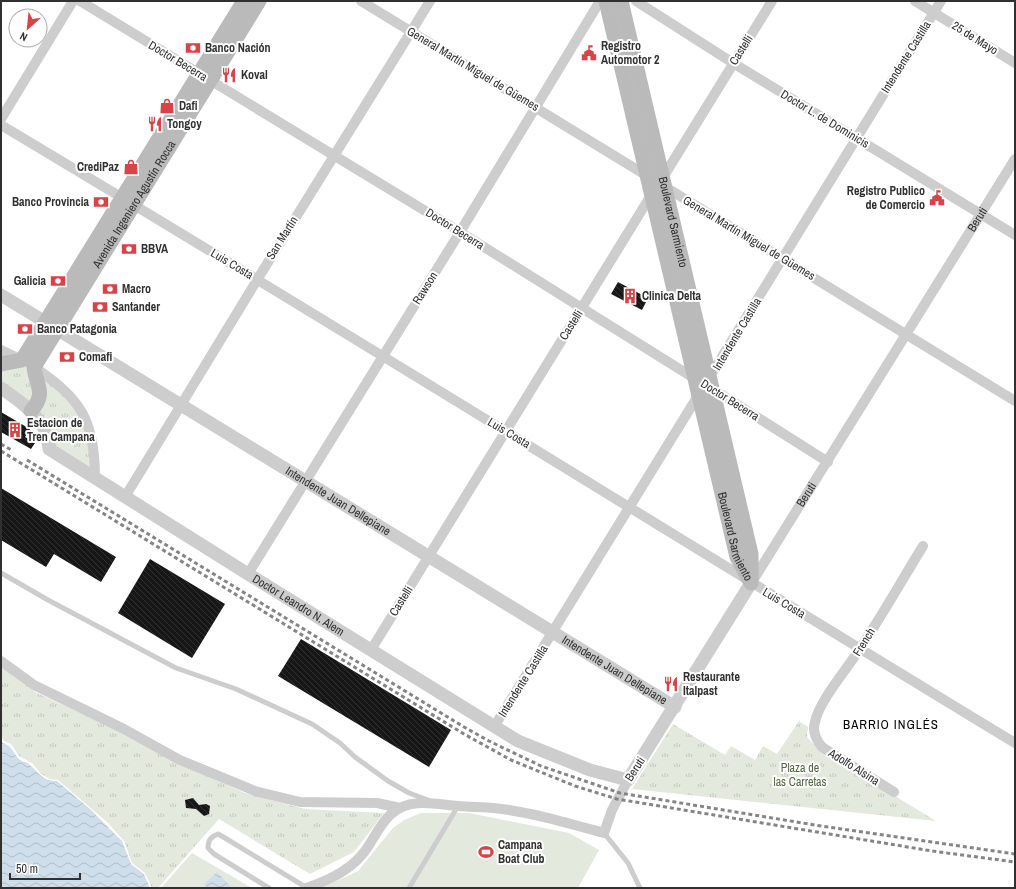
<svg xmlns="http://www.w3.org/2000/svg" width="1016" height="889" viewBox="0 0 1016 889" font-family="'Archivo Narrow',sans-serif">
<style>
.grass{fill:#e3e9dd}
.park{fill:url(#park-tufts)}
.water{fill:url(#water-waves)}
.building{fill:url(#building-back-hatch)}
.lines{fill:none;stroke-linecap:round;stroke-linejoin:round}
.service{stroke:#cdcdcd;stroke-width:5}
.minor{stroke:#cdcdcd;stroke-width:10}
.tertiary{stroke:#cdcdcd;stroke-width:13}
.secondary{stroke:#bababa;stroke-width:15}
.rail{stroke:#858585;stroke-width:3;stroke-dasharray:4 3;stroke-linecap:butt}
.labels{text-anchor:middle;stroke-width:4;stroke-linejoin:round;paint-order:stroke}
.street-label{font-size:12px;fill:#303030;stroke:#fff}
.poi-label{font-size:12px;font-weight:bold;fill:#303030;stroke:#fff;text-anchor:start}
.park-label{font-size:12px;fill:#526841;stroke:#fff}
.neighbourhood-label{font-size:13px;letter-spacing:1px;fill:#000;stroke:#fff}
</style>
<defs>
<pattern id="park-tufts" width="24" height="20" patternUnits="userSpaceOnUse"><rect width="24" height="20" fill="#e3e9dd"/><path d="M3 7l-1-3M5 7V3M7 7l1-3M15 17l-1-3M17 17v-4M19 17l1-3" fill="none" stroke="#c3c8be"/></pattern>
<pattern id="water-waves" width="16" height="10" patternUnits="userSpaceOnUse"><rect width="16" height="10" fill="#cedeea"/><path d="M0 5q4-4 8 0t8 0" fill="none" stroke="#b1bfc9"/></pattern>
<pattern id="building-back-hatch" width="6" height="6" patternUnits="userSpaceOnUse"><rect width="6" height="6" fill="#171717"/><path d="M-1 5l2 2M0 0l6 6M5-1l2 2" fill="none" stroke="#303030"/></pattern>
</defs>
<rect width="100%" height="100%" fill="#fff"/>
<g class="grass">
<path d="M421,813H469L569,833L599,850L578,888H322L358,871L393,828L404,820Z"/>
<path d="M192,853L252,888H161Z"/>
</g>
<g class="park">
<path d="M1,350L22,360L84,413L95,478L49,449L44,428L1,388Z"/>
<path d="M1,666L35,692L121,732L179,763L245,793L305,809L384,813L354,852L310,874L219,819L158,888H152L145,873L132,863L124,841L108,823L58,780L50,779L41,774L32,763L19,756L11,744L4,741L1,736Z"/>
<path d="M799,721L808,727L807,737L818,749L936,821L632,789L673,724L725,755L731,746L755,760L763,746L777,754Z"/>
</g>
<g class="water">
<path d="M1,740L3,743C12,746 12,751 18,758C21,762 28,762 31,766C40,774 43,781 57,781L90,809L122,841L131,864L144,874L150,888H1Z"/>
<path d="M217,872L232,888H207L204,884Z"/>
</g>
<g class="building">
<path d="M618,282L648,298L642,310L611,294Z"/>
<path d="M1,412L30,429L25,437L35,443L31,449L1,432Z"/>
<path d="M1,488L116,557L101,582L54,554L46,567L1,540Z"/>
<path d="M150,559L225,604L192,658L118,613Z"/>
<path d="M301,639L451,730L429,767L278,676Z"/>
<path d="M193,798L199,805L206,804L210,806L209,814L204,816L196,809L186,808L185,800Z"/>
</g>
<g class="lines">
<g class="service">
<path d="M1,573L48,600L176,668L236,689L312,724L340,743L355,757L388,781L409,793L428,800"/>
<path d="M604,833L628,863L640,888"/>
<path d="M269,888L214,854L208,848C208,841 210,837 218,834L225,838L307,888"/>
<path d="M409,888L458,806"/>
</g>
<g class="minor">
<path d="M80,1L460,232L697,380"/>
<path d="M361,1L1015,401"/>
<path d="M636,1L733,63L1015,235"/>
<path d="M915,1L1015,63"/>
<path d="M1,119L73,1"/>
<path d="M1,125C341,328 677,538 1015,743"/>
<path d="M662,179L772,1"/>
<path d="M1,350L22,360"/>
<path d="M34,367C81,399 95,420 95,478"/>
<path d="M711,388L828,462"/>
<path d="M125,497L257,280L430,1"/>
<path d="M248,574L460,232L600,1"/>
<path id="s1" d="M752,582L1015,159"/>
<path d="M371,650L653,192"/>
<path d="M1,661L34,685L124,729L180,760L255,791L300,802L377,803L400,808"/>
<path d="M494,727L941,1"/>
<path d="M894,792L822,747C816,740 812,732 815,722C819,701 847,669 859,650C882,616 902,580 923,546"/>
<path d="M306,888C328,881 351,870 365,851C374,839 379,825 391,814C410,797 435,804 458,806C470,807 482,807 494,808C531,812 568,823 604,833L612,810L628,780"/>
</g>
<g class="tertiary">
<path id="s2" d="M1,295L675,707"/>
<path id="s3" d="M1,388C17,399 33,410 43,427C47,433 48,442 49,449L248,574L518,741L590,770L628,780L751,583"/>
</g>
<g class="secondary">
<path id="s4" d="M606,1L737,557L751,583"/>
<path id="s5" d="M621,1L751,554V580"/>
<path d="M1,364L22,360L244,1"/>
<path id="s6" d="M31,411C47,393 36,386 34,367L259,1"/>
</g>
<g class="rail">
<path d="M1,444L13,451"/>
<path d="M1,451L464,734L511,760L575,786L617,799L932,851L1015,862"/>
<path d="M27,460L464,727L489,741L541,766L620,793L821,826L1015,854"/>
</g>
</g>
<defs>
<g id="bank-bare" transform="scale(1.2)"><path d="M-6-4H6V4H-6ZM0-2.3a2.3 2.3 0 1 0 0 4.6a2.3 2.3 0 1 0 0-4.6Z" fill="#d64448" stroke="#fff" stroke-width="2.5" paint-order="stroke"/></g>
<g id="civic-bare" transform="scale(1.2)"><path d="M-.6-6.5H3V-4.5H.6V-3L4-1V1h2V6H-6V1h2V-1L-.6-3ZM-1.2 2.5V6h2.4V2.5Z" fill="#d64448" stroke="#fff" stroke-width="2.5" paint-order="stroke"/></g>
<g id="restaurant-bare" transform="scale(1.2)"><path d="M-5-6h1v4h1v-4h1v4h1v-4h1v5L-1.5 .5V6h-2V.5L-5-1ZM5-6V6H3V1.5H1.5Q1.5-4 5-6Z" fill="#d64448" stroke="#fff" stroke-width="2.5" paint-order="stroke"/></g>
<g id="shop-bare" transform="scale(1.2)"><path d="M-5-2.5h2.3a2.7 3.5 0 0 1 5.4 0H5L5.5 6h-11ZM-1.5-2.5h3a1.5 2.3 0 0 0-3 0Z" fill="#d64448" stroke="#fff" stroke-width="2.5" paint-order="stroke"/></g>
<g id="building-bare" transform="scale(1.2)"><path d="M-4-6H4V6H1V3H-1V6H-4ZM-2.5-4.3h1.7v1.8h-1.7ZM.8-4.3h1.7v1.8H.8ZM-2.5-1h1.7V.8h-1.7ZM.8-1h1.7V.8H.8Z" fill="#d64448" stroke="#fff" stroke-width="2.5" paint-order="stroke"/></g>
<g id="stadium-bare" transform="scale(1.2)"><path d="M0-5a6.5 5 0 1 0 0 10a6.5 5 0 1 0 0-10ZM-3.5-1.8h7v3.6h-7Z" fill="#d64448" stroke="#fff" stroke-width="2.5" paint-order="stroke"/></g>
</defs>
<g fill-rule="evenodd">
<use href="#bank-bare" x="193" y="48"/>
<use href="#civic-bare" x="589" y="53"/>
<use href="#restaurant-bare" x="229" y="75"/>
<use href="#shop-bare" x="167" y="106"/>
<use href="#restaurant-bare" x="155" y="124"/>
<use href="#shop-bare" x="131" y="167"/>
<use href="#civic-bare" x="937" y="198"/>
<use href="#bank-bare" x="101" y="202"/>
<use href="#bank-bare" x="129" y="249"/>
<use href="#bank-bare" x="58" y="281"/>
<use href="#bank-bare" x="110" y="289"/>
<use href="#building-bare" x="630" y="296"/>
<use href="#bank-bare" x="100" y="307"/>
<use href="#bank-bare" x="25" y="329"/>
<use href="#bank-bare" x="67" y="357"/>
<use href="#building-bare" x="15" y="430"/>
<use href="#restaurant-bare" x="671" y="684"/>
<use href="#stadium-bare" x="486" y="852"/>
</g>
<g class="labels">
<g class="street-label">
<text transform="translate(975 38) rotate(32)" y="4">25 de Mayo</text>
<text transform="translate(741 50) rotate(-58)" y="4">Castelli</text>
<text transform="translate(906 57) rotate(-58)" y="4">Intendente Castilla</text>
<text transform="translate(178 61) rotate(31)" y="4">Doctor Becerra</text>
<text transform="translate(473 69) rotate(31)" y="4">General Martín Miguel de Güemes</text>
<text transform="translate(825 119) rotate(31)" y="4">Doctor L. de Dominicis</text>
<text dy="4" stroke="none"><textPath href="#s6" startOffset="238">Avenida Ingeniero Agustín Rocca</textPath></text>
<text dy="4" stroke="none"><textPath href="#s1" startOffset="427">Beruti</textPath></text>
<text dy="4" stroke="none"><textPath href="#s5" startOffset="227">Boulevard Sarmiento</textPath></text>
<text transform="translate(455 229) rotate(32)" y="4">Doctor Becerra</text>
<text transform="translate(282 238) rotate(-58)" y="4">San Martín</text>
<text transform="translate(749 238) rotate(31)" y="4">General Martín Miguel de Güemes</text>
<text transform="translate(232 264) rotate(31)" y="4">Luis Costa</text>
<text transform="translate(425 288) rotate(-58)" y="4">Rawson</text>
<text transform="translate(571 325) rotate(-58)" y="4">Castelli</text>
<text transform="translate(737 334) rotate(-59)" y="4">Intendente Castilla</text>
<text transform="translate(730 400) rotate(32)" y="4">Doctor Becerra</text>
<text transform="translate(509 433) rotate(31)" y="4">Luis Costa</text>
<text dy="4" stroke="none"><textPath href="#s1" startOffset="103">Beruti</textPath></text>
<text dy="4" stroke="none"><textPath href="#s2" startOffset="395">Intendente Juan Dellepiane</textPath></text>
<text dy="4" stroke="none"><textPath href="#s4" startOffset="551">Boulevard Sarmiento</textPath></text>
<text transform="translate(401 601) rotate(-58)" y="4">Castelli</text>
<text transform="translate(784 603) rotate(31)" y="4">Luis Costa</text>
<text dy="4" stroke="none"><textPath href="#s3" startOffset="375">Doctor Leandro N. Alem</textPath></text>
<text transform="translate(864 642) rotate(-58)" y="4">French</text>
<text dy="4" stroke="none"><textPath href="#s2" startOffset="719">Intendente Juan Dellepiane</textPath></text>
<text transform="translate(523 681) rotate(-58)" y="4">Intendente Castilla</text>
<text transform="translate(854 767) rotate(32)" y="4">Adolfo Alsina</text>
<text transform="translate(635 769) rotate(-57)" y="4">Beruti</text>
</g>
<g class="poi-label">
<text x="601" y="50">Registro<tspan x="601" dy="14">Automotor 2</tspan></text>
<text x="205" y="52">Banco Nación</text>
<text x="241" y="79">Koval</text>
<text x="179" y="110">Dafi</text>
<text x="167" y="128">Tongoy</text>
<text x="119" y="171" text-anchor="end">CrediPaz</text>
<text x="925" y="195" text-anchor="end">Registro Publico<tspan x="925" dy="14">de Comercio</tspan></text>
<text x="89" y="206" text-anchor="end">Banco Provincia</text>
<text x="141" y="253">BBVA</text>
<text x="46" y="285" text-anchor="end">Galicia</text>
<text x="122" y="293">Macro</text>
<text x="642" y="300">Clinica Delta</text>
<text x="112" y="311">Santander</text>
<text x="37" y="333">Banco Patagonia</text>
<text x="79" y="361">Comafi</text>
<text x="27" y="427">Estacion de<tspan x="27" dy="14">Tren Campana</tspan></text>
<text x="683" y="681">Restaurante<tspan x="683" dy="14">Italpast</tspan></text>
<text x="498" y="849">Campana<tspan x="498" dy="14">Boat Club</tspan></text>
</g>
<g class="park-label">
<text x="800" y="772">Plaza de<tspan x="800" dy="14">las Carretas</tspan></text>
</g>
<g class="neighbourhood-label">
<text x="891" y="729">BARRIO INGLÉS</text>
</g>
</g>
<rect width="1016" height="889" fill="none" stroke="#303030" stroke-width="4"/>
<g transform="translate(28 28) rotate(207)"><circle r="19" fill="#ffffff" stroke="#acacac"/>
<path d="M0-3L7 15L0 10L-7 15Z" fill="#d64448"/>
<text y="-6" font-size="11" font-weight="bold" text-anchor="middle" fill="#303030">N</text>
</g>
<path d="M10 873v6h70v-6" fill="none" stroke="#303030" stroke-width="2"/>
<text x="16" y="873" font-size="12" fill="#303030" stroke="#ffffff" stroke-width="3" paint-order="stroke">50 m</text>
</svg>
